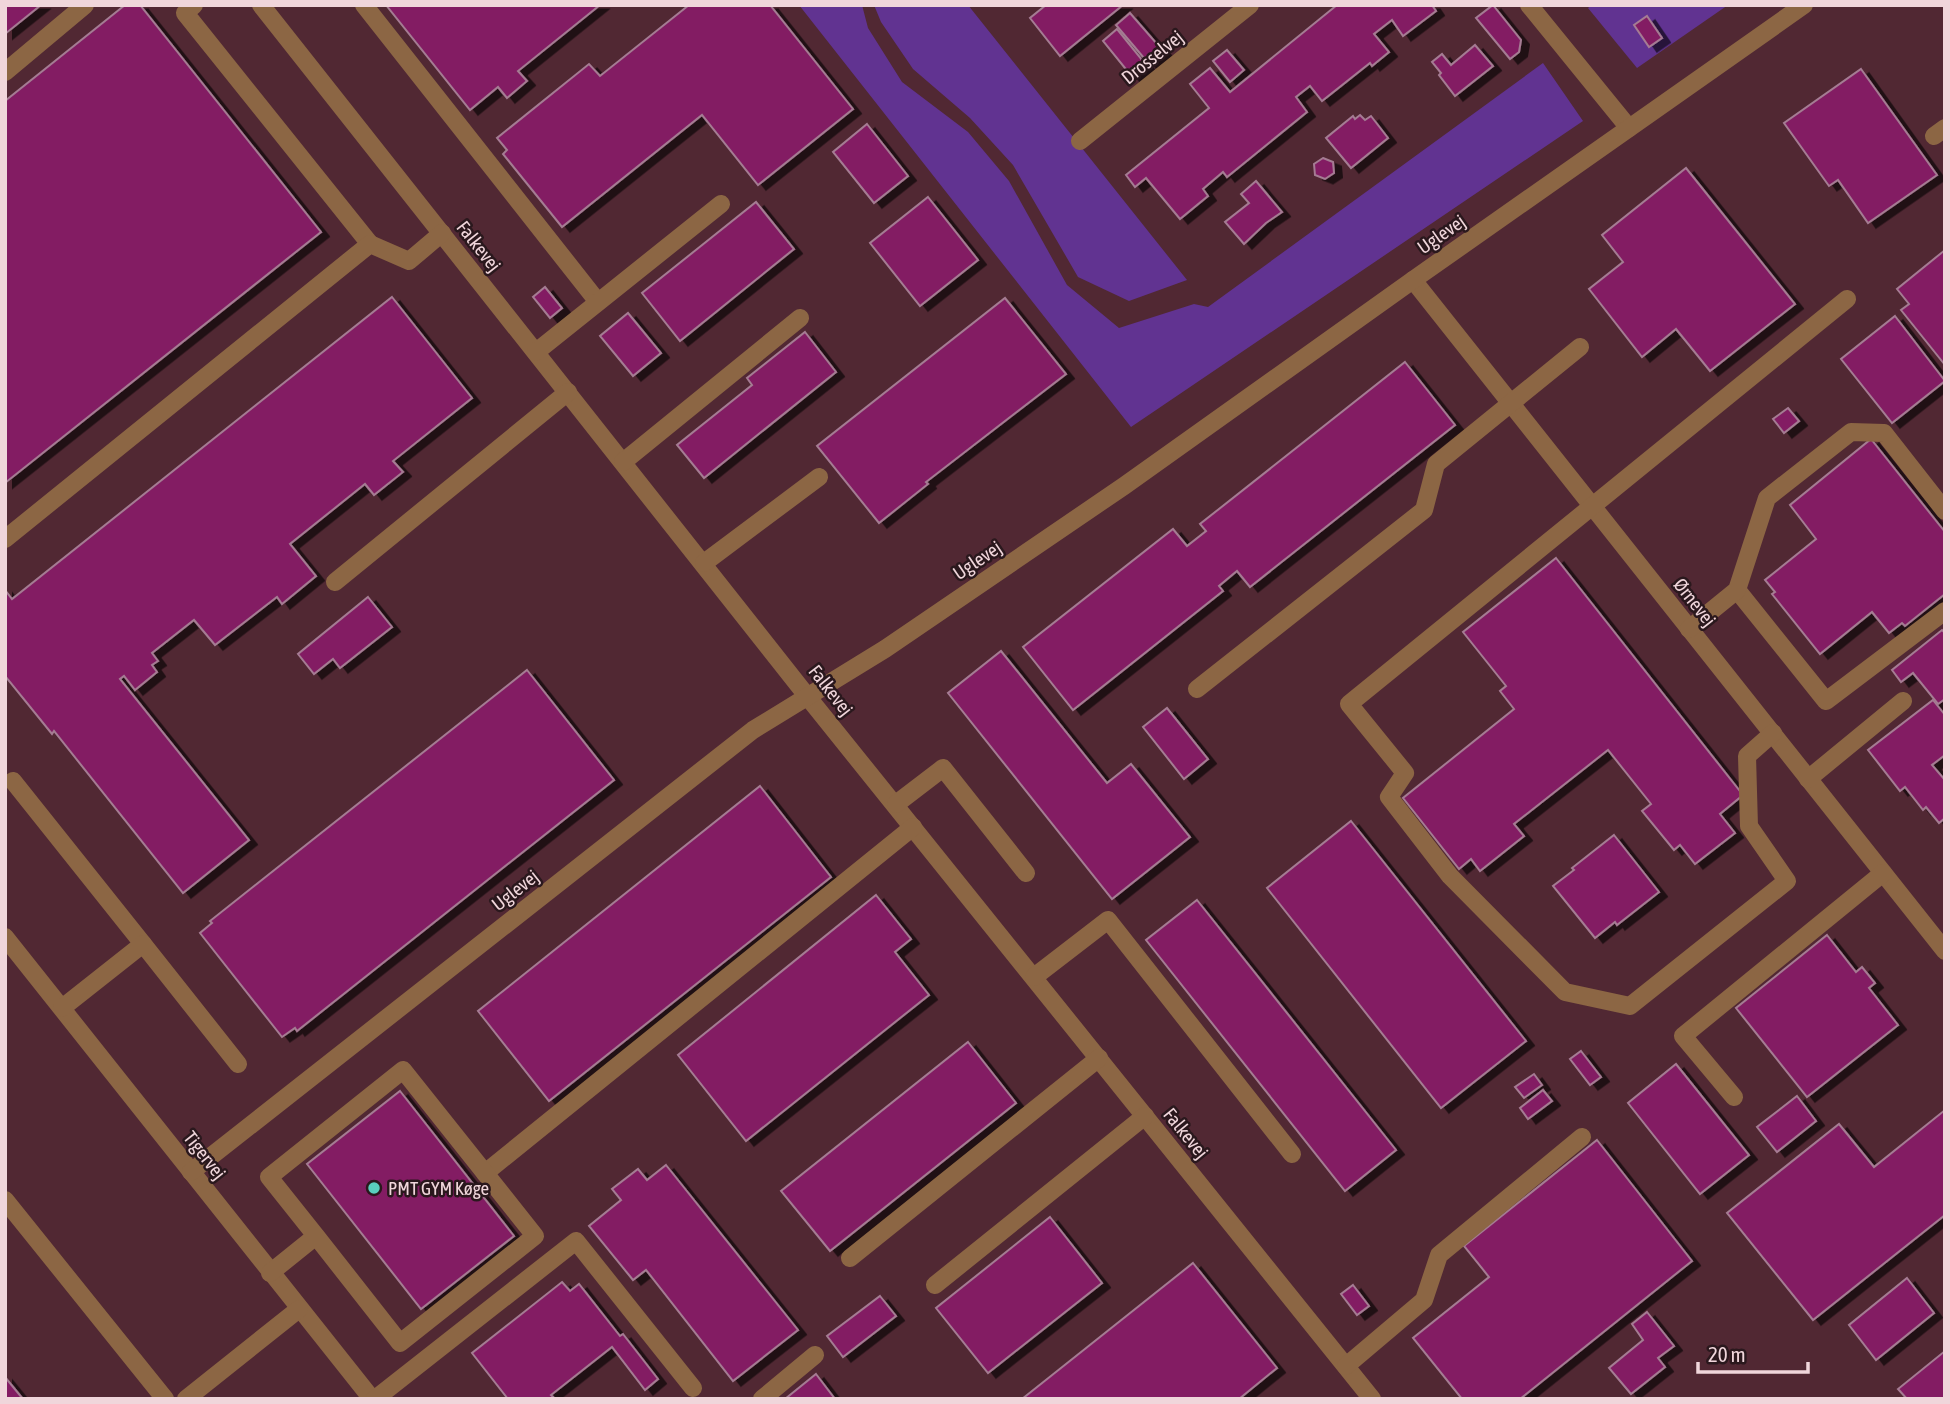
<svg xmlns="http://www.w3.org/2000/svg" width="1950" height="1404" viewBox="0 0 1950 1404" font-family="'Asap Condensed',sans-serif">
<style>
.green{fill:#613391}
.building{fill:#831f64;stroke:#a57b93;stroke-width:2;filter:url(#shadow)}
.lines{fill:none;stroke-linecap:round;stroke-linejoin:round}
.minor{stroke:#8c6644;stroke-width:18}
.poi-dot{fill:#59cebe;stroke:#2a181d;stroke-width:2.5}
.labels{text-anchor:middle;stroke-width:5;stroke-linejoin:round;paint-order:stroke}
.street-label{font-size:19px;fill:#f0d6db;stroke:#2a181d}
.poi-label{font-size:19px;fill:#f0d6db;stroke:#2a181d;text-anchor:start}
</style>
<defs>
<filter id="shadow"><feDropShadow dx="8" dy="4.5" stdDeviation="0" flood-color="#0009"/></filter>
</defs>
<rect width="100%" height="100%" fill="#512833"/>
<g class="green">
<path d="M799,5H862L868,28L902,82L968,132L1009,181L1067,285L1119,328L1194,304L1208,307L1543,63L1583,121L1131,427Z"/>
<path d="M874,5H968L1187,280L1129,301L1078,277L1013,165L970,118L913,69L881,22Z"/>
<path d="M1592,5H1728L1637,68L1588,8Z"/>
</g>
<g class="building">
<path d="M5,5H41L5,34Z"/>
<path d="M125,5H140L321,232L5,483V101Z"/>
<path d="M386,5H600L518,71L527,81L507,98L498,87L470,110Z"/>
<path d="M689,5H770L853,109L758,185L702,115L562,227L503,154L507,150L497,138L589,64L600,76Z"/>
<path d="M1046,5H1123L1060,56L1030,18Z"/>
<path d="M1337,5H1432L1436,11L1403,36L1392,20L1374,34L1389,52L1372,66L1370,63L1322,101L1310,86L1296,97L1307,112L1227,177L1223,172L1203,189L1208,196L1180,219L1146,178L1135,187L1126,175L1209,108L1190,84L1210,68L1230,92Z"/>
<path d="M1493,5L1521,40L1519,52L1510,59L1476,18Z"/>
<path d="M1130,13L1164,52L1149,64L1116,25Z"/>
<path d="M1647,16L1662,38L1649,47L1634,25Z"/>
<path d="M1117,29L1147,66L1133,78L1103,41Z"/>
<path d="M1475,45L1493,66L1455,96L1439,75L1441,73L1432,62L1442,54L1451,65Z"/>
<path d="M1227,50L1244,70L1230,82L1213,61Z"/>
<path d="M1861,69L1937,175L1868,223L1838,180L1829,186L1784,123Z"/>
<path d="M1360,115L1365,120L1371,116L1388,138L1351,168L1326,138L1353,116L1355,119Z"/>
<path d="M867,124L908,176L874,203L833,152Z"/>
<path d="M1323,158L1333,162L1334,173L1325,179L1315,175L1314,164Z"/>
<path d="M1686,168L1795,304L1710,371L1676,329L1642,357L1589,289L1623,262L1602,235Z"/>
<path d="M1256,181L1282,212L1266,223L1244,244L1225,222L1249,203L1241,194Z"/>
<path d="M928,197L978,260L920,306L870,243Z"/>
<path d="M756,202L794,249L680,341L642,293Z"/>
<path d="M1945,250V365L1901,310L1909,304L1897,289Z"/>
<path d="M545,287L562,308L550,318L533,297Z"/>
<path d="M392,297L472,398L393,461L403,472L374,495L365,484L290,544L316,576L282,604L277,597L215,645L194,620L152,653L158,661L152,665L157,672L135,690L124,676L120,679L249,840L183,893L54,731L52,734L5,676V590L12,599Z"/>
<path d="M1005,298L1066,374L926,482L928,484L879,523L817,446Z"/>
<path d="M628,313L661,353L633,376L600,336Z"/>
<path d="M1895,316L1945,381L1892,423L1841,359Z"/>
<path d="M805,332L836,372L704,478L677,445L752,385L747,378Z"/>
<path d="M1405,362L1455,425L1250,587L1237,571L1219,586L1223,591L1073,710L1023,647L1173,529L1187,546L1206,531L1200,524Z"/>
<path d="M1788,408L1799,421L1784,433L1773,419Z"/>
<path d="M1871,439L1945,532V594L1905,626L1902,623L1889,633L1872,612L1820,654L1772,594L1775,592L1765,580L1816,539L1790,505Z"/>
<path d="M1556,558L1743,795L1720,814L1735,833L1695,864L1680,845L1674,850L1642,811L1651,804L1608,750L1514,824L1524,836L1480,871L1471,859L1459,869L1403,798L1514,709L1500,691L1506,686L1463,632Z"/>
<path d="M368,597L392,627L340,668L333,659L314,674L298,654Z"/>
<path d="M1942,630L1945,633V699L1938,704L1913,673L1901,682L1892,670Z"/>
<path d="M1001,651L1107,783L1131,764L1190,837L1112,899L948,693Z"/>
<path d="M527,670L614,780L297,1031L295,1028L282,1037L200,933L212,923L210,921Z"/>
<path d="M1933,700L1945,715V755L1932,765L1945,780V818L1939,823L1926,807L1923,810L1905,787L1900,791L1868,750Z"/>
<path d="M1167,708L1208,759L1184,779L1143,727Z"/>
<path d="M760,786L831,877L549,1101L478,1011Z"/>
<path d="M1351,821L1526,1041L1441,1108L1267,888Z"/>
<path d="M1614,835L1659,892L1617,925L1615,922L1595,938L1553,886L1574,870L1572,868Z"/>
<path d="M876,895L911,939L895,952L929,995L746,1141L678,1055Z"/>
<path d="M1197,900L1396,1150L1345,1191L1146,940Z"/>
<path d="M1827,935L1856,972L1862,967L1875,983L1869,988L1898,1025L1807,1097L1736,1008Z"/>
<path d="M968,1042L1016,1103L830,1251L781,1191Z"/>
<path d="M1581,1051L1601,1077L1590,1085L1570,1059Z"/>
<path d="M1676,1064L1749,1155L1700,1194L1628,1103Z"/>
<path d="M1534,1074L1542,1085L1524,1098L1515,1087Z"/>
<path d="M1543,1090L1552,1101L1528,1119L1520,1108Z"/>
<path d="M400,1091L514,1236L421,1309L307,1164Z"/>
<path d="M1797,1096L1816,1121L1777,1152L1757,1127Z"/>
<path d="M1945,1110V1215L1813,1320L1727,1213L1839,1124L1874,1167Z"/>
<path d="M1597,1140L1692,1261L1520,1399H1462L1413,1338L1489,1277L1464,1246Z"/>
<path d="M666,1165L798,1330L733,1381L646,1270L633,1280L589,1226L621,1200L612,1189L638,1169L647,1180Z"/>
<path d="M1050,1217L1102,1283L988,1373L936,1308Z"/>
<path d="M1193,1263L1277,1368L1239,1399H1022Z"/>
<path d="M1907,1278L1934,1313L1876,1360L1849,1325Z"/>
<path d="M562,1282L570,1291L579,1284L620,1336L623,1334L658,1379L645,1390L612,1347L551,1395L555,1399H508L472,1353Z"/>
<path d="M1353,1285L1369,1306L1357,1315L1341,1294Z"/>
<path d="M880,1296L896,1316L843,1357L827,1336Z"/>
<path d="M1647,1312L1674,1346L1658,1358L1665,1367L1631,1394L1609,1368L1643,1340L1632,1324Z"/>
<path d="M1945,1351V1399H1907L1898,1389Z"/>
<path d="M816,1374L835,1399H785Z"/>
<path d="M5,1377L23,1399H5Z"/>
</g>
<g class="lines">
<g class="minor">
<path d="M194,5L185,13L370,244"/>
<path d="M261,5L807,696L1372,1399"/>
<path d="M364,5L598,302"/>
<path d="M1529,5L1629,128"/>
<path d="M5,72L85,5"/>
<path d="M1934,136L1945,128"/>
<path d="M1080,141L1250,5"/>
<path d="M1413,280L1945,951"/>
<path d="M536,352L721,204"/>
<path d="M623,462L800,318"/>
<path d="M5,539L370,244L409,261L442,233"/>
<path d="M704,563L819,477"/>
<path d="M335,582L568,392"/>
<path d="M1737,590L1826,701L1945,611"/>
<path d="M1689,629L1737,590L1767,498L1851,432L1884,433L1945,511"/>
<path d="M1197,689L1424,510L1436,464L1580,347"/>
<path d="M1773,733L1747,756L1749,826L1787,881L1630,1006L1565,992L1450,876L1389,797L1405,773L1349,704L1847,299"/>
<path d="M1808,779L1903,701"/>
<path d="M13,781L143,944"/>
<path d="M896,804L943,768L1026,873"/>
<path d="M5,937L372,1399"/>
<path d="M1034,977L1108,920L1292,1154"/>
<path d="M62,1008L143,944L238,1064"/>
<path d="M1734,1097L1683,1036L1883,873"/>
<path d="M191,1172L753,730L885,649L1124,486L1413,280L1804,5"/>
<path d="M485,1173L913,827"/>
<path d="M5,1200L165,1399"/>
<path d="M850,1258L1099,1058"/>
<path d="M270,1273L316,1236L400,1343L535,1236L403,1070L269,1177L316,1236"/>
<path d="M935,1285L1145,1116"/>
<path d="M1346,1366L1424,1300L1439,1255L1582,1137"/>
<path d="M186,1399L299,1309"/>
<path d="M375,1399L576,1241L693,1388"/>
<path d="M762,1399L815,1355"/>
</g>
</g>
<circle class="poi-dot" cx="374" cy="1188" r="7"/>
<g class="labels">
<g class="street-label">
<text transform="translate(1152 57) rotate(-39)" y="7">Drosselvej</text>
<text transform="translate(1441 234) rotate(-35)" y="7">Uglevej</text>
<text transform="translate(479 246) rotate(52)" y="7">Falkevej</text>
<text transform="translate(977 560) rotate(-34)" y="7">Uglevej</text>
<text transform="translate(1695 602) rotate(52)" y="7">Ørnevej</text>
<text transform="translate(831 690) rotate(52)" y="7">Falkevej</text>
<text transform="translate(515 890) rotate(-38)" y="7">Uglevej</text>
<text transform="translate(1186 1133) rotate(51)" y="7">Falkevej</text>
<text transform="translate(205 1155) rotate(52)" y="7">Tigervej</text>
</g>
<g class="poi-label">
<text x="388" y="1195">PMT GYM Køge</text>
</g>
</g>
<rect width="1950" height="1404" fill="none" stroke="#f0d6db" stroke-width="14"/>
<path d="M1698 1362v10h110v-10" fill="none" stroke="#f0d6db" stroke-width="3.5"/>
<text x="1708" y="1362" font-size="21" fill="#f0d6db" stroke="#2a181d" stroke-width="5" paint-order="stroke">20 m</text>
</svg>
